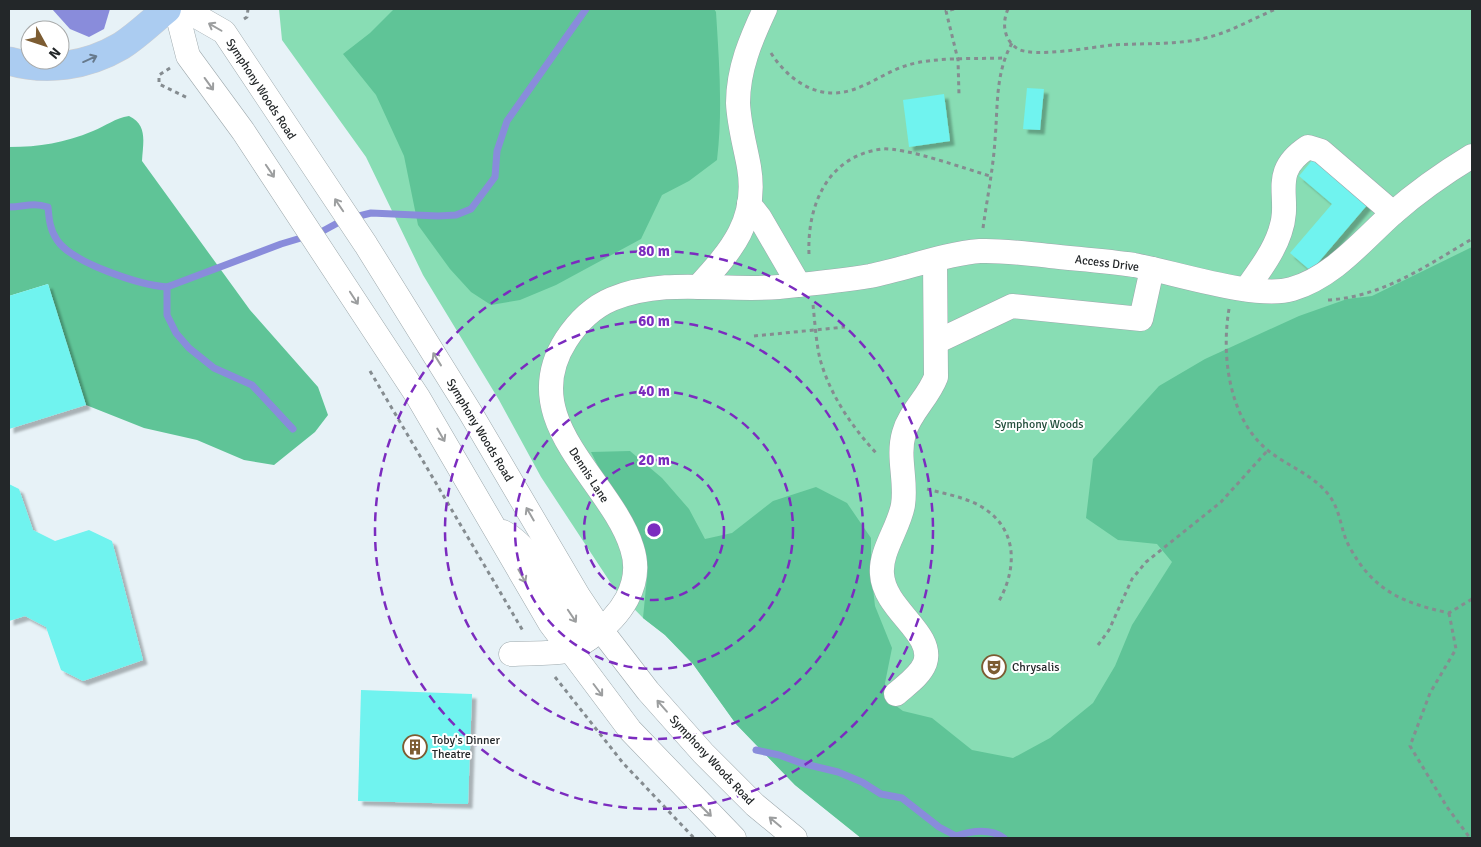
<svg xmlns="http://www.w3.org/2000/svg" width="1481" height="847" viewBox="0 0 1481 847" font-family="Signika,sans-serif">
<style>
.green{fill:#88ddb4}
.forest{fill:#5fc497}
.water{fill:#898cdb}
.lines{fill:none;stroke-linecap:round;stroke-linejoin:round}
.stream{stroke:#898cdb;stroke-width:7}
.building{fill:#6ff3ef;filter:url(#shadow)}
.minor-casing{stroke:#9da8ac;stroke-width:25}
.highway-casing{stroke:#cfcfd0;stroke-width:29}
.path{stroke:#858c90;stroke-width:3;stroke-dasharray:4 4;stroke-linecap:butt}
.minor{stroke:#fff;stroke-width:24}
.highway{stroke:#abccf1;stroke-width:28}
.oneway{stroke:#9c9e9f}
.oneway2{stroke:#677a8d}
.ring{fill:none;stroke:#7b2cbf;stroke-width:2.5;stroke-dasharray:9 6}
.labels{text-anchor:middle;stroke-width:4;stroke-linejoin:round;paint-order:stroke}
.street-label{font-size:12px;fill:#232729;stroke:#fff}
.park-label{font-size:12px;fill:#234e3b;stroke:#fff}
.poi-label{font-size:12px;fill:#232729;stroke:#fff;text-anchor:start}
.centre{fill:#7b2cbf;stroke:#fff;stroke-width:2.5}
.ring-label{font-size:15px;text-anchor:middle;font-weight:bold;fill:#7b2cbf;stroke:#fff;stroke-width:4;stroke-linejoin:round;paint-order:stroke}
</style>
<defs>
<filter id="shadow"><feDropShadow dx="4.5" dy="4.5" stdDeviation="1" flood-color="#0004"/></filter>
</defs>
<rect width="100%" height="100%" fill="#e7f2f7"/>
<path class="green" d="M279,9H1472V838H861L795,785L736,724L693,664L665,635L643,618L614,588L541,477L499,400L423,275L366,157L282,40Z"/>
<g class="forest">
<path d="M394,9H714L716,12C719,61 723,110 717,160L689,181L662,195L641,239L556,285L520,300L491,305L471,292L450,269L418,225L404,156L376,95L343,54L370,33Z"/>
<path d="M129,116C148,125 143,142 142,161L250,310L318,387L328,415L315,432L274,465L244,460L197,440L144,428L86,405L48,284L9,296V147C40,147 64,143 93,131C106,126 115,118 129,116Z"/>
<path d="M1472,247V838H861L795,785L736,724L693,664L665,635L643,618L648,567L591,452L630,451L662,478L689,509L705,539L732,533L773,501L816,487L847,503L871,538V570L875,606L892,648L885,683L888,700L903,711L932,718L972,750L1013,758L1050,738L1093,703L1115,666L1132,625L1172,562L1157,544L1118,540L1086,518L1093,459L1159,386L1205,359L1299,316L1347,299L1372,296Z"/>
</g>
<path class="water" d="M52,9H110L104,29L89,37L70,29Z"/>
<g class="lines">
<g class="stream">
<path d="M9,207C25,207 31,202 48,207C49,219 50,230 57,240C72,263 140,285 167,287L281,244L321,232L343,220L371,213L438,216L456,215L471,209L495,177L497,151L507,121L586,9"/>
<path d="M167,287V315L176,333L189,348L214,368L252,385L293,429"/>
<path d="M756,750L779,755L801,763L838,772L862,782L881,794L902,798L939,827L956,836C971,831 990,828 1004,838"/>
</g>
</g>
<g class="building">
<path d="M1027,88L1044,89L1040,130L1023,129Z"/>
<path d="M944,94L950,141L909,147L903,100Z"/>
<path d="M1314,158L1368,204L1311,271L1290,253L1332,204L1299,176Z"/>
<path d="M48,284L86,405L9,429V296Z"/>
<path d="M9,484L19,489L33,530L55,541L89,530L112,541L143,660L83,681L61,670L46,627L25,616L9,621Z"/>
<path d="M361,690L472,694L468,804L358,801Z"/>
</g>
<g class="lines">
<g class="minor-casing">
<g id="minor">
<path d="M176,9L188,56L243,131L418,397L550,623L630,730L734,838"/>
<path d="M184,9L224,32L366,245L470,412L579,597L601,630L648,691L703,753L755,805L795,838"/>
<path d="M749,204L760,218L799,285"/>
<path d="M698,287C732,250 758,220 749,167C745,145 739,125 738,103C738,69 751,39 765,9"/>
<path d="M1247,288C1259,271 1273,253 1280,232C1293,196 1267,174 1308,147L1321,151L1393,213"/>
<path d="M936,342L1012,306L1141,319L1152,269"/>
<path d="M503,532C534,548 567,609 588,639"/>
<path d="M511,654C529,653 550,654 567,651C575,649 584,642 591,637C620,617 644,585 632,548C611,480 514,421 566,340C577,323 593,307 612,299C666,277 723,292 779,287C809,284 840,281 870,276C906,269 943,254 980,251C1002,250 1028,254 1050,256C1078,259 1106,261 1134,265C1173,272 1257,300 1292,289C1333,277 1362,241 1392,214C1417,192 1444,173 1472,156"/>
<path d="M896,694C906,685 920,676 925,663C935,633 884,610 882,574C880,551 899,528 903,505C907,481 897,457 904,433C910,412 928,398 936,377L935,260"/>
</g>
</g>
<g class="highway-casing">
<path id="highway" d="M9,61C47,72 87,66 121,46C137,36 152,21 167,9"/>
</g>
<g class="path">
<path d="M954,9L946,11L958,60L959,95"/>
<path d="M1008,9C1002,22 1003,40 1018,49C1035,58 1092,47 1113,45C1143,43 1172,45 1201,39C1227,34 1252,19 1276,9"/>
<path d="M244,19L247,17L248,9"/>
<path d="M771,53C788,80 818,101 852,90C871,84 888,71 908,65C934,57 976,59 1004,58"/>
<path d="M170,68L159,75V84L188,98"/>
<path d="M983,228C987,199 993,170 995,140C998,106 995,74 1012,43"/>
<path d="M809,254C807,206 827,156 882,149C905,147 966,169 990,176"/>
<path d="M1328,300C1382,297 1426,266 1472,239"/>
<path d="M813,305C815,323 816,342 820,359C830,395 852,427 877,454"/>
<path d="M1229,309C1221,356 1229,421 1270,452C1288,466 1313,475 1328,494C1341,510 1340,529 1349,546C1373,591 1403,603 1449,613L1472,599"/>
<path d="M754,336L845,327"/>
<path d="M370,371L523,631"/>
<path d="M927,489C942,493 958,496 972,502C1016,521 1020,563 999,601"/>
<path d="M1449,613L1456,649L1430,693L1410,746L1447,807L1470,838"/>
<path d="M1098,645L1109,630L1132,579L1146,562L1221,502L1268,450"/>
<path d="M555,677L623,763L694,838"/>
</g>
<use href="#minor" class="minor"/>
<use href="#highway" class="highway"/>
</g>
<defs><path id="oneway-shaft" d="M-6 0H5M1.5-3L5.5 0L1.5 3" fill="none" stroke-width="1.6" stroke-linecap="round" stroke-linejoin="round" transform="scale(1.25)"/></defs>
<g class="oneway">
<use href="#oneway-shaft" transform="translate(215 27) rotate(-150)"/>
<use href="#oneway-shaft" transform="translate(209 84) rotate(54)"/>
<use href="#oneway-shaft" transform="translate(270 171) rotate(56)"/>
<use href="#oneway-shaft" transform="translate(339 205) rotate(-124)"/>
<use href="#oneway-shaft" transform="translate(354 298) rotate(57)"/>
<use href="#oneway-shaft" transform="translate(437 359) rotate(-122)"/>
<use href="#oneway-shaft" transform="translate(441 435) rotate(60)"/>
<use href="#oneway-shaft" transform="translate(530 514) rotate(-120)"/>
<use href="#oneway-shaft" transform="translate(522 576) rotate(61)"/>
<use href="#oneway-shaft" transform="translate(572 616) rotate(56)"/>
<use href="#oneway-shaft" transform="translate(598 690) rotate(53)"/>
<use href="#oneway-shaft" transform="translate(662 706) rotate(-131)"/>
<use href="#oneway-shaft" transform="translate(706 811) rotate(45)"/>
<use href="#oneway-shaft" transform="translate(775 822) rotate(-140)"/>
</g>
<use class="oneway2" href="#oneway-shaft" transform="translate(90 59) rotate(-24)"/>
<g class="ring">
<circle cx="654" cy="530" r="70"/>
<circle cx="654" cy="530" r="139"/>
<circle cx="654" cy="530" r="209"/>
<circle cx="654" cy="530" r="279"/>
</g>
<defs>
<g id="theatre-ring" transform="scale(1.25)"><circle r="9.5" fill="#fff" stroke="#7c5c32" stroke-width="1.5"/><path d="M-5-5.5Q0-4 5-5.5V0Q5 5 0 6Q-5 5-5 0ZM-3.3-2.5H-1v1.5H-3.3ZM1-2.5H3.3v1.5H1ZM-2.8 1Q0 5.5 2.8 1Z" fill="#7c5c32"/></g>
<g id="building-ring" transform="scale(1.25)"><circle r="9.5" fill="#fff" stroke="#7c5c32" stroke-width="1.5"/><path d="M-4-6H4V6H1V3H-1V6H-4ZM-2.5-4.3h1.7v1.8h-1.7ZM.8-4.3h1.7v1.8H.8ZM-2.5-1h1.7V.8h-1.7ZM.8-1h1.7V.8H.8Z" fill="#7c5c32"/></g>
</defs>
<g fill-rule="evenodd">
<use href="#theatre-ring" x="994" y="667"/>
<use href="#building-ring" x="415" y="747"/>
</g>
<g class="labels">
<g class="street-label">
<text transform="translate(261 89) rotate(57)" y="4">Symphony Woods Road</text>
<text transform="translate(1107 263) rotate(7)" y="4">Access Drive</text>
<text transform="translate(480 430) rotate(59)" y="4">Symphony Woods Road</text>
<text transform="translate(589 475) rotate(57)" y="4">Dennis Lane</text>
<text transform="translate(712 760) rotate(47)" y="4">Symphony Woods Road</text>
</g>
<g class="park-label">
<text x="1039" y="428">Symphony Woods</text>
</g>
<g class="poi-label">
<text x="1012" y="671">Chrysalis</text>
<text x="432" y="744">Toby's Dinner<tspan x="432" dy="14">Theatre</tspan></text>
</g>
</g>
<circle cx="654" cy="530" r="8" class="centre"/>
<g class="ring-label">
<text x="654" y="256">80 m</text>
<text x="654" y="326">60 m</text>
<text x="654" y="396">40 m</text>
<text x="654" y="465">20 m</text>
</g>
<rect width="1481" height="847" fill="none" stroke="#232729" stroke-width="20"/>
<g transform="translate(45 45) rotate(130)"><circle r="24" fill="#ffffff" stroke="#a7a9a9"/>
<path d="M0-4L9 19L0 12L-9 19Z" fill="#7c5c32"/>
<text y="-8" font-size="14" font-weight="bold" text-anchor="middle" fill="#232729">N</text>
</g>
</svg>
